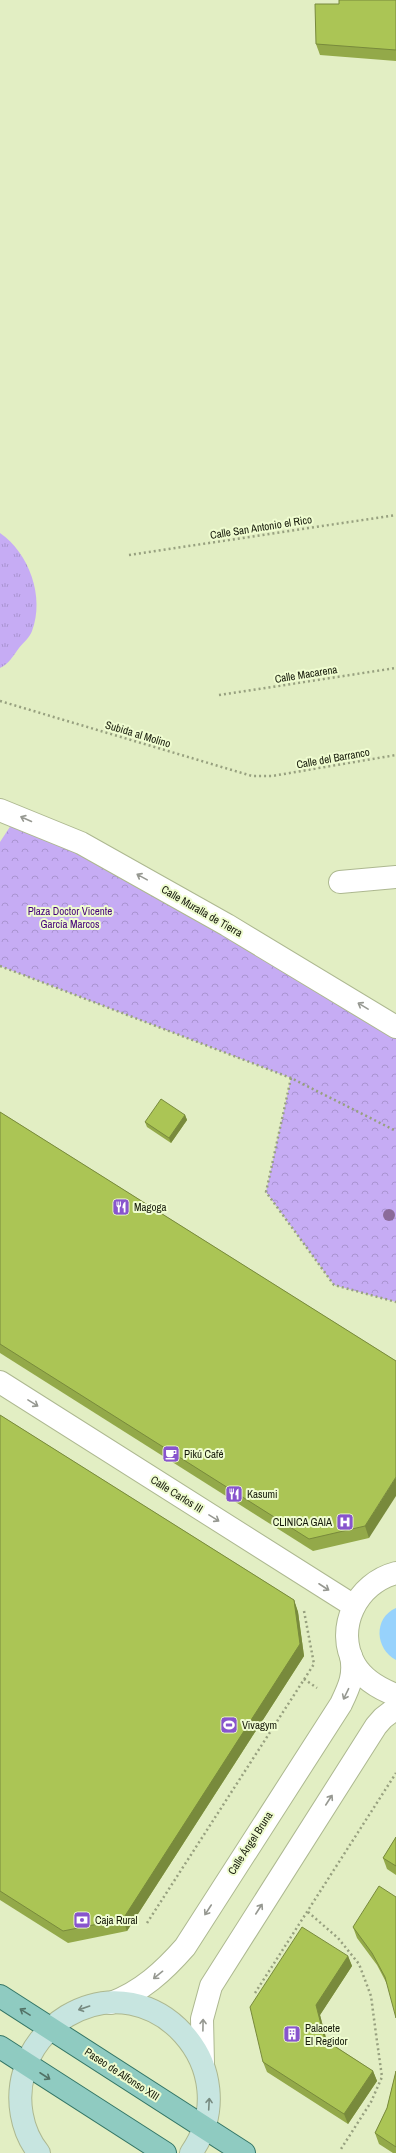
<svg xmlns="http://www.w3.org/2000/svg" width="396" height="2153" viewBox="0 0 396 2153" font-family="'Archivo Narrow',sans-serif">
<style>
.grass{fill:url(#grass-tufts)}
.forest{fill:url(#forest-crowns)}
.water{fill:#97d2fc}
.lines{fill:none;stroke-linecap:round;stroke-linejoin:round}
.minor-casing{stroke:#adb890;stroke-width:24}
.tertiary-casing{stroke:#adb890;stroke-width:24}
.secondary-casing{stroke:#adb890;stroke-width:24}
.primary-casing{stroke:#347666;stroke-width:24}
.path{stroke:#97a07f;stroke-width:2.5;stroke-dasharray:2 3;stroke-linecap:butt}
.minor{stroke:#fff;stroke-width:22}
.tertiary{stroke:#fff;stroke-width:22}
.secondary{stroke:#c7e5e0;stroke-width:22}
.primary{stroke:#8fcbc1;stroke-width:22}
.tree{fill:#8b6b9a}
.wall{fill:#93a949}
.shaded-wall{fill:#788a3c}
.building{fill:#abc555;stroke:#788a3c}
.oneway{stroke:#969891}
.oneway2{stroke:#778a80}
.oneway3{stroke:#527266}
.labels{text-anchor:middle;stroke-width:4;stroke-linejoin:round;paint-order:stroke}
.street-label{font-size:11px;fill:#161a0a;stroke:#effcd0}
.park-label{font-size:11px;fill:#440079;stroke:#effcd0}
.poi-label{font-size:11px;fill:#161a0a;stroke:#effcd0;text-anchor:start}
</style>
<defs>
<pattern id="grass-tufts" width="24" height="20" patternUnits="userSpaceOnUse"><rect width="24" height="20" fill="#c6acf4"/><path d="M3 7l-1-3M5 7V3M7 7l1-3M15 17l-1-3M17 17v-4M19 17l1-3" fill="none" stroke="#a993d0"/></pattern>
<pattern id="forest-crowns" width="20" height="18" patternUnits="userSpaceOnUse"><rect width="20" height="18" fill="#c6acf4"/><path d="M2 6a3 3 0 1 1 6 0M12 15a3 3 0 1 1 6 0" fill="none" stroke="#a993d0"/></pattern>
</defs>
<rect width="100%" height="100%" fill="#e2eec3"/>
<path class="grass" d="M0,533C29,553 45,597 32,631C30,637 23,643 19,648C13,656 9,664 0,668Z"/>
<path class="forest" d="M17,816L396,1027V1302L334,1285L266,1192L291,1078L0,966V842Z"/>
<path class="water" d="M396,1608V1660C375,1649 373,1618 396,1608Z"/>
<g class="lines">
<g class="minor-casing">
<g id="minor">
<path d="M0,810L81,843L227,925L396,1027"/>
<path d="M340,882L396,877"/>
<path d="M0,1382L354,1606"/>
</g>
</g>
<g class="tertiary-casing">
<g id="tertiary">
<path d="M396,1573C357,1583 334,1628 355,1665C364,1680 380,1689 396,1695"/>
<path d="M111,2003C141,1992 164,1971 185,1947L341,1704C349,1687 355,1675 351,1656"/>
<path d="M203,2063L202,2019L211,1986L376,1726L383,1718L396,1708"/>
</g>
</g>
<g class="secondary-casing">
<path id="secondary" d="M39,2153C21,2131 16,2099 24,2072C30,2049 46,2029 67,2016C154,1964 249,2070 191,2153"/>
</g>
<g class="primary-casing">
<g id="primary">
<path d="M0,1996L244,2153"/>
<path d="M0,2047L165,2153"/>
</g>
</g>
<g class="path">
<path d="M129,555L396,515"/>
<path d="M219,695L396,668"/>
<path d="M0,701L252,776H272L396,755"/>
<path d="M0,966L291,1078L396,1131"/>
<path d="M291,1078L266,1192L334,1285L396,1302"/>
<path d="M304,1679L317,1688"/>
<path d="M308,1912L338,1938L359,1964L371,1996L376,2034L382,2077L371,2102L341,2149"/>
<path d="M147,1923L314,1664L304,1611"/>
<path d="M255,1993L396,1773"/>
</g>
<use href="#minor" class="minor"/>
<use href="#tertiary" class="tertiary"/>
<use href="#secondary" class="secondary"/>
<use href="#primary" class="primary"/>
</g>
<circle class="tree" cx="389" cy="1215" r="6"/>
<g class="wall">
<path d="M396,0V61L320,55L316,44L339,4Z"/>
<path d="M0,1112L396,1361L369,1538L313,1551L0,1353Z"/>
<path d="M185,1115L187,1120L171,1143L147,1127L145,1122Z"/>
<path d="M0,1415L294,1600L298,1612L304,1656L127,1931L68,1943L0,1900Z"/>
<path d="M396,1837V1875L387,1869L383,1858Z"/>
<path d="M396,1897L387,1984L377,1965L357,1938L353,1927Z"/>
<path d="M348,1956L352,1966L320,2015L327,2041L373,2071L377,2081L348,2124L267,2072L263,2062Z"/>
<path d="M396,2071V2153H393L379,2144L375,2133L387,2108Z"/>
</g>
<g class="shaded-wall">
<path d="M185,1115L187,1120L171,1143L169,1138Z"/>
<path d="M396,1477V1496L369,1538L365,1526Z"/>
<path d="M294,1600L298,1612L304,1656L127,1931L123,1919Z"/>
<path d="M348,1956L352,1966L320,2015L329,2051L325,2040L316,2005Z"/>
<path d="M373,2071L377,2081L348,2124L344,2114Z"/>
</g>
<g class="building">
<path d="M339,0H396V50L316,44L315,4H339Z"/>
<path d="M161,1099L185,1115L169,1138L145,1122Z"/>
<path d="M0,1112L396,1361V1477L365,1526L309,1539L0,1344Z"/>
<path d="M0,1415L294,1600L300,1644L123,1919L63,1931L0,1891Z"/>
<path d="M396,1837V1866L383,1858Z"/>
<path d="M379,1886L396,1897V2018L385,1977L372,1953L353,1927Z"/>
<path d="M302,1927L348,1956L316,2005L325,2040L373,2071L344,2114L263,2062L250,2007Z"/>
<path d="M396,2071V2147L375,2133L387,2108Z"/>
</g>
<defs><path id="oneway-shaft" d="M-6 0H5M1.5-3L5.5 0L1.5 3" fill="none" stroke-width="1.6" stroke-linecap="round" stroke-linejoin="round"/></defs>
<g class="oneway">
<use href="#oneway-shaft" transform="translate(26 819) rotate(-156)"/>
<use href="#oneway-shaft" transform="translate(142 877) rotate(-151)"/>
<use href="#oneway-shaft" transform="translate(363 1006) rotate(-149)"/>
<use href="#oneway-shaft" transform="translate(33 1403) rotate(32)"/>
<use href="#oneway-shaft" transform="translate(214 1518) rotate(32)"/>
<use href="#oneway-shaft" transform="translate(324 1587) rotate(33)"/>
<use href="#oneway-shaft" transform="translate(346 1694) rotate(116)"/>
<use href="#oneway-shaft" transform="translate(329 1800) rotate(-57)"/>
<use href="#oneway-shaft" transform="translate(259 1909) rotate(-57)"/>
<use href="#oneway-shaft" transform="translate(208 1910) rotate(123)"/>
<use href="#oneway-shaft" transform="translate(158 1975) rotate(141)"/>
<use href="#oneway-shaft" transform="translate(203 2025) rotate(-89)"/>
</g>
<g class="oneway2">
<use href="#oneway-shaft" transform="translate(84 2008) rotate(161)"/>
<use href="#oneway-shaft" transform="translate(209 2104) rotate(-87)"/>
</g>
<g class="oneway3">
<use href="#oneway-shaft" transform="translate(25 2012) rotate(-148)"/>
<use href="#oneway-shaft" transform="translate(45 2076) rotate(33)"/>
</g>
<defs>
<g id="restaurant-square" transform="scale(0.9)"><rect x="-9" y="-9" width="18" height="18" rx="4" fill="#8855cd" stroke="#effcd0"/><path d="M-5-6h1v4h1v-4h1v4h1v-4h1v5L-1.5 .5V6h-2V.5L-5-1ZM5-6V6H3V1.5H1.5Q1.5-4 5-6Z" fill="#fff"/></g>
<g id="cafe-square" transform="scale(0.9)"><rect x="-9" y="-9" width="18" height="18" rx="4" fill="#8855cd" stroke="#effcd0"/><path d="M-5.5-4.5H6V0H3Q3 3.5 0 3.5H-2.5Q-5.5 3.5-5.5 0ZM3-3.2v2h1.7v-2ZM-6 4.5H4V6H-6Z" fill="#fff"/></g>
<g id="hospital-square" transform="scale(0.9)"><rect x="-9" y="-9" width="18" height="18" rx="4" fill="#8855cd" stroke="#effcd0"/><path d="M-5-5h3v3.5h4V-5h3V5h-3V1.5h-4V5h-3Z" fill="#fff"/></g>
<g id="stadium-square" transform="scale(0.9)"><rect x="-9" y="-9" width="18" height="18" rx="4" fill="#8855cd" stroke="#effcd0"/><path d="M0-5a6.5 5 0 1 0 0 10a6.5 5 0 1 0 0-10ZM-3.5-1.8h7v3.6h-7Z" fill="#fff"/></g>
<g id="bank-square" transform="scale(0.9)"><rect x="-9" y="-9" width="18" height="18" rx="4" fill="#8855cd" stroke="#effcd0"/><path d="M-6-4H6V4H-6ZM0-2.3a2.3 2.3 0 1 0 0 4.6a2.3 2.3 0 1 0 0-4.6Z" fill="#fff"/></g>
<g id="building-square" transform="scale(0.9)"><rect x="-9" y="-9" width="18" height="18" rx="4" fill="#8855cd" stroke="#effcd0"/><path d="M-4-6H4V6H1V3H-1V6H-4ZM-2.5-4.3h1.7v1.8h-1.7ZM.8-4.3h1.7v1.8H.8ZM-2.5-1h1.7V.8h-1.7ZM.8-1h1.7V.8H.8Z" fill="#fff"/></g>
</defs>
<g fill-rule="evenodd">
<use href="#restaurant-square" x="121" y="1207"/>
<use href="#cafe-square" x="171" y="1454"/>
<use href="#restaurant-square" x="234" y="1494"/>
<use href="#hospital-square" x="345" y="1522"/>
<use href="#stadium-square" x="229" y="1725"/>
<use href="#bank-square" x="82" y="1920"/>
<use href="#building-square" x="292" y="2034"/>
</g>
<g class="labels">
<g class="street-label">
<text transform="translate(261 527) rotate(-9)" y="4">Calle San Antonio el Rico</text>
<text transform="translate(306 674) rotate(-9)" y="4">Calle Macarena</text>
<text transform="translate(138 734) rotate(17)" y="4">Subida al Molino</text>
<text transform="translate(333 758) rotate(-10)" y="4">Calle del Barranco</text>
<text transform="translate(202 911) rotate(30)" y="4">Calle Muralla de Tierra</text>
<text transform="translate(177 1494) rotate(32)" y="4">Calle Carlos III</text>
<text transform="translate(250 1843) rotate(-57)" y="4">Calle Ángel Bruna</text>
<text transform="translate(122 2074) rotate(33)" y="4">Paseo de Alfonso XIII</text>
</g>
<g class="park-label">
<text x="70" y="915">Plaza Doctor Vicente<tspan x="70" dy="13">García Marcos</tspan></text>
</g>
<g class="poi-label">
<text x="134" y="1211">Magoga</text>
<text x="184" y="1458">Pikú Café</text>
<text x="247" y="1498">Kasumi</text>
<text x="332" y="1526" text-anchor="end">CLINICA GAIA</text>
<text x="242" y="1729">Vivagym</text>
<text x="95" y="1924">Caja Rural</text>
<text x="305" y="2032">Palacete<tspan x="305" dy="13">El Regidor</tspan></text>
</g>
</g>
</svg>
